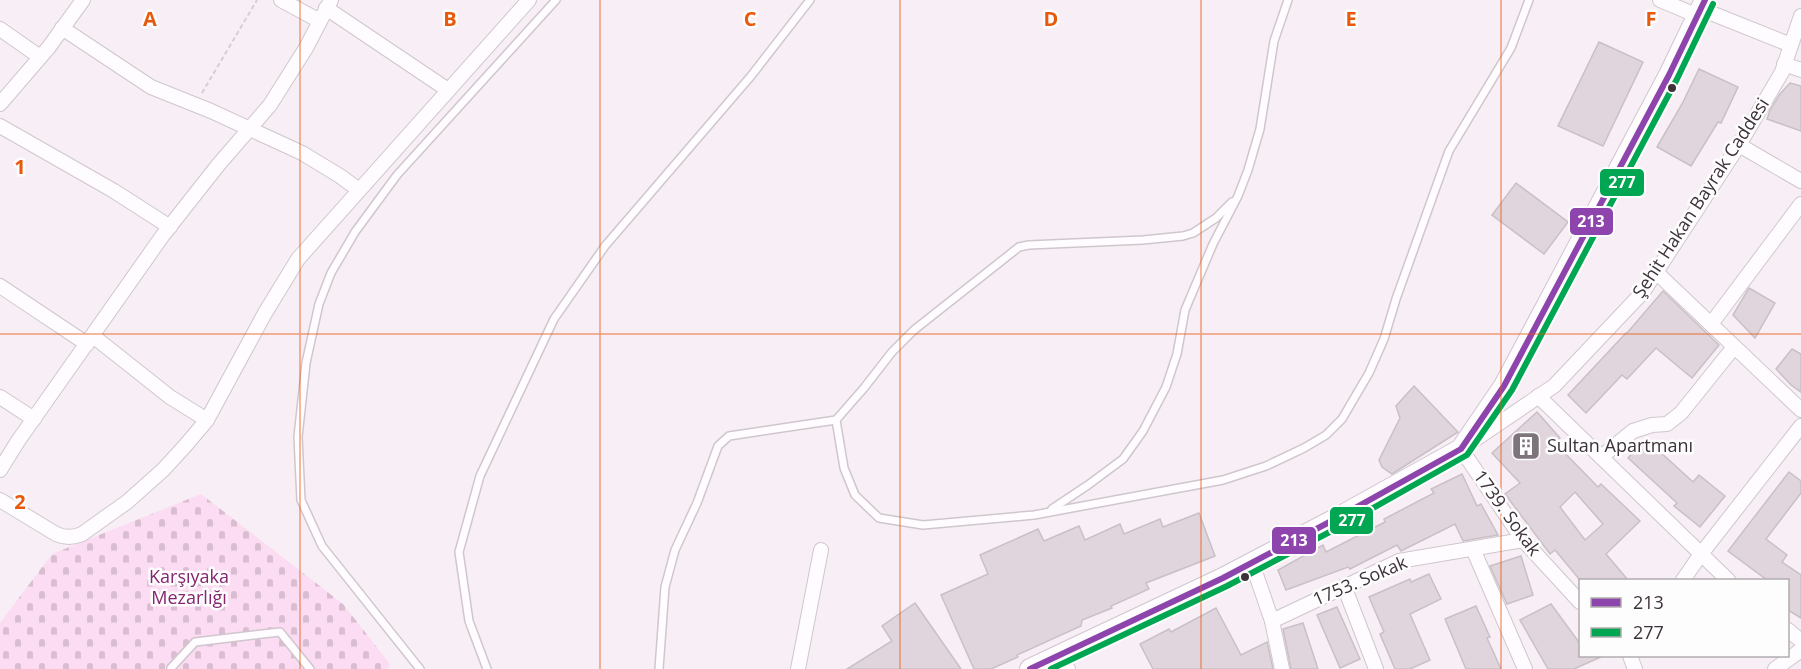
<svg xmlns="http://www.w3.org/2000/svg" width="1801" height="669" viewBox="0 0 1801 669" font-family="'Open Sans',sans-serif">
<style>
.cemetery{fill:url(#cemetery-stones)}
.building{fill:#e0d5dc;stroke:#c9c0c6;stroke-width:1.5;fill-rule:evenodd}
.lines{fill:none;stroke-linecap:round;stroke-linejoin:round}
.service-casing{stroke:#d0c6cd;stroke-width:10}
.minor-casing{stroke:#d0c6cd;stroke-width:16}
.secondary-casing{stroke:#d0c6cd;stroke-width:22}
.path{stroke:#d3cfd2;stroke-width:2;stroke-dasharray:4.5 3;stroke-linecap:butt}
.service{stroke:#fefcfe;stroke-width:7}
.minor{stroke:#fefcfe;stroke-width:14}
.secondary{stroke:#fefcfe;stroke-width:20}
.bus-1-casing{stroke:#fdfdfd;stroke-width:10}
.bus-2-casing{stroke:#fdfdfd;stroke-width:10}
.bus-1{stroke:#8e44ad;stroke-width:6}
.bus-2{stroke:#00a651;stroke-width:6}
.grid{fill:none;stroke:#e8590c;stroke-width:1.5;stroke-opacity:0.55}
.bus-dot{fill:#3d323a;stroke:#fdfdfd;stroke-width:2}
.labels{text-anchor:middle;stroke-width:5;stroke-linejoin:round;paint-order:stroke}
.street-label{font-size:18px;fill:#3d323a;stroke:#fdfdfd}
.poi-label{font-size:18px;fill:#3d323a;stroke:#fdfdfd;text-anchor:start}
.park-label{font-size:18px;fill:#852672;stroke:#fdfdfd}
.grid-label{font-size:20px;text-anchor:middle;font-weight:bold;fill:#e8590c;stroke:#fdfdfd;stroke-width:5;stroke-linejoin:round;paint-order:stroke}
.line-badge{stroke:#fdfdfd;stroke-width:2}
.badge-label{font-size:16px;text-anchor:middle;font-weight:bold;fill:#fff}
</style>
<defs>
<pattern id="cemetery-stones" width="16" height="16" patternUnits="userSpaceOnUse" patternTransform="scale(1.5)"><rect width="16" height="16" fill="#fcdcf2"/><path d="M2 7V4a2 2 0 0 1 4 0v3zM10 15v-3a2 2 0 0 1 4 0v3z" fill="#d9bdd0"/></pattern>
</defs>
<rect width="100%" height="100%" fill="#f8eef5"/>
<path class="cemetery" d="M201,494L343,604L390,664L388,669H0V623L52,554Z"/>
<g class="building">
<path d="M1599,42L1643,62L1603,146L1558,126Z"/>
<path d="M1699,69L1738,87L1721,123L1718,122L1691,166L1657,147L1682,104Z"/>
<path d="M1790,83L1801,86V131L1767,119L1770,110L1780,94Z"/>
<path d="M1516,183L1568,222L1544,254L1492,215Z"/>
<path d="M1749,288L1775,303L1755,338L1733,315Z"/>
<path d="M1663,291L1719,345L1692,378L1656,348L1627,379L1622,375L1586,413L1568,395L1626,333H1627Z"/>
<path d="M1792,349L1801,354V392L1791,385L1776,369Z"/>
<path d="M1414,386L1458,432L1392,474L1382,467L1379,460L1400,418L1396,406Z"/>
<path d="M1537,412L1560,438L1555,443L1598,487L1601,484L1640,521L1606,554L1628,580H1580L1555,550L1550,554L1505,494L1520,483L1492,453ZM1575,492L1603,524L1585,540L1560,507Z"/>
<path d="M1646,439L1693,482L1699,475L1725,496L1700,527L1674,506L1677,503L1628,458Z"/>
<path d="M1789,472L1801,481V493L1766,539L1787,555L1782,562L1801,575V618L1788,610V580H1767L1728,551Z"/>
<path d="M1462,474L1477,506L1481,504L1498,535L1463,541L1455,524L1401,551L1397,545L1350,569L1348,567L1286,590L1278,570L1323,545L1326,552L1385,522L1384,519L1434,493L1431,489Z"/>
<path d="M1199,513L1215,556L1146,583L1149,589L1111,606L1112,608L1082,620L1081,626L1017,655L1018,657L991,669H974L941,595L988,574L980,555L1038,529L1044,541L1079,526L1085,540L1120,524L1124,534L1160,519L1163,527Z"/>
<path d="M1521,556L1533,595L1507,604L1490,566Z"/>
<path d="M1429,574L1441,599L1410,614L1430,660L1410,669H1395L1380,634L1384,632L1369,597L1410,579L1411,582Z"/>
<path d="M915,603L961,669H847L892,641L882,626Z"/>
<path d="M1551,604L1581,645V656H1603L1574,669H1548L1520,620Z"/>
<path d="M1476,606L1490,637L1487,638L1501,669H1466L1445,619Z"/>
<path d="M1337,607L1360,659L1340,668L1317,615Z"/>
<path d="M1216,608L1241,655L1267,642L1273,669H1153L1140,644L1169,629L1171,632Z"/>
<path d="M1303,623L1318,669H1291L1283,629Z"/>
</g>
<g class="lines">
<g class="service-casing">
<g id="service">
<path d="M836,420L864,388L892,352L914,330L1019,247L1029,245L1143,240L1183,236L1193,233L1216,218L1232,202"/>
<path d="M1052,509L1088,485L1123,459L1143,431L1166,387L1177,354L1185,310L1213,244L1238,196L1248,170L1260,129L1274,41L1288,0"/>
<path d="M171,668L195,642L280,632L310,669"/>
<path d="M420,669L322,546L301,500L298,437L306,363L319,304L331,273L355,232L397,175L556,0"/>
<path d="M487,669L469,621L459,552L480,476L554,319L605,246L751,76L810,0"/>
<path d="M659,669L665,587L675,550L697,503L718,446L729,436L836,420L844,468L855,495L879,518L923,525L1034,515L1223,480L1266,466L1304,448L1326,435L1342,419L1369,373L1384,339L1396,299L1449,151L1511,48L1529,0"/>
</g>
</g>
<g class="minor-casing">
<g id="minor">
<path d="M281,0L320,21"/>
<path d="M1660,0L1698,16"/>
<path d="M326,8L448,90"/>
<path d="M1701,9L1791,45"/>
<path d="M62,28L151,87L211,111L302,153L340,176L359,190"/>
<path d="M0,29L40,57"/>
<path d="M1784,64L1801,70"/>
<path d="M0,104L49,47L83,0"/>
<path d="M0,126L114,191L170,227"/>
<path d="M1739,145L1801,181"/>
<path d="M1656,272L1801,410"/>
<path d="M0,286L87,344"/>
<path d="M1711,324L1801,204"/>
<path d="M93,336L170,397L207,420"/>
<path d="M1538,396L1728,580"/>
<path d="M0,397L34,419"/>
<path d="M1601,457L1633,431L1652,425L1667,424L1681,413L1734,347"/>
<path d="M0,470L18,441L163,235L219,164L270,105L306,48L331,0"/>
<path d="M0,500L56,534C65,538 73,538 82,534L127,502L163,470L185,446L207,420L265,313L298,259L529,0"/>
<path d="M1473,549L1525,669"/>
<path d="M1252,563L1272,621L1282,669"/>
<path d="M1683,580L1701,554L1801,426"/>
<path d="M1344,586L1376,669"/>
<path d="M1580,602L1523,540L1461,449L1554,386L1643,292L1739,145L1782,72L1801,16"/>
<path d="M1272,621L1399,561L1523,540"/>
<path d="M1788,630L1801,641"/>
<path d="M1060,654L1068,669"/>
<path d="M1630,656L1635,669"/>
<path d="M798,669L821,550"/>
<path d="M1775,669L1801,650"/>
</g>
</g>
<g class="secondary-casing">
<path id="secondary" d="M1030,669L1223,578L1339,517L1461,449L1504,386L1669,75L1705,0"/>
</g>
<path class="path" d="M202,93L257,0"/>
<use href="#service" class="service"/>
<use href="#minor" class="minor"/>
<use href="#secondary" class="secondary"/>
<g class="bus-1-casing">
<path id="bus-1" d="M1030,669L1223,578L1339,517L1461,449L1504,386L1669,75L1705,0"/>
</g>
<g class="bus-2-casing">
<path id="bus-2" d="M1051,669L1227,586L1343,525L1467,455L1512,390L1677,79L1713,4"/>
</g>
<use href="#bus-1" class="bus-1"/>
<use href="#bus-2" class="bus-2"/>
</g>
<path class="grid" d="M300,0V669M600,0V669M900,0V669M1201,0V669M1501,0V669M0,334H1801"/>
<defs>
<g id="building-square" transform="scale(1.5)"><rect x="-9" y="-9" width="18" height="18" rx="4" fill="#7e747b" stroke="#fdfdfd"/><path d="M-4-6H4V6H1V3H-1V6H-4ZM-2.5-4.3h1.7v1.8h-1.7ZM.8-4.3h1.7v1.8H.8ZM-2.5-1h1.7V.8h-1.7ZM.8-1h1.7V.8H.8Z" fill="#fff"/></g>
</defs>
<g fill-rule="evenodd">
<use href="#building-square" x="1526" y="446"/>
</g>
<g class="bus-dot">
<circle cx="1672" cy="88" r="5"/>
<circle cx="1245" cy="577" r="5"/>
</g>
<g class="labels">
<g class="street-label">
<text transform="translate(1701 198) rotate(-57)" y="6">Şehit Hakan Bayrak Caddesi</text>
<text transform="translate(1507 513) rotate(54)" y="6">1739. Sokak</text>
<text transform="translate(1360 581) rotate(-23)" y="6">1753. Sokak</text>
</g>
<g class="poi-label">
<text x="1547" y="452">Sultan Apartmanı</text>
</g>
<g class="park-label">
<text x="189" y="583">Karşıyaka<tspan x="189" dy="21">Mezarlığı</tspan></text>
</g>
</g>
<g class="grid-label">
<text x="150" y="26">A</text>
<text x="450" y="26">B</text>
<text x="750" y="26">C</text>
<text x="1051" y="26">D</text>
<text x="1351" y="26">E</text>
<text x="1651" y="26">F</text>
<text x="20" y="174">1</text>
<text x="20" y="509">2</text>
</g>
<g class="line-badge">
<rect x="1599" y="168" width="46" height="29" rx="6" fill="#00a651"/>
<rect x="1569" y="207" width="45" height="29" rx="6" fill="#8e44ad"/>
<rect x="1329" y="506" width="45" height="29" rx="6" fill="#00a651"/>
<rect x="1271" y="526" width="46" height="29" rx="6" fill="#8e44ad"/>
</g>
<g class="badge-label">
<text x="1622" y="188">277</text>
<text x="1591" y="227">213</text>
<text x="1352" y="526">277</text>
<text x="1294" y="546">213</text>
</g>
<rect x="1579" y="579" width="210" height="78" fill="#fdfdfd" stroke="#b0acaf" stroke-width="1.5"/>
<rect x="1591" y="598" width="30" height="9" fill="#8e44ad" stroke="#b0acaf" stroke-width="1.5"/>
<text x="1633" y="609" font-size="18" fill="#3d323a">213</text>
<rect x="1591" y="628" width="30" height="9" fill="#00a651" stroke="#b0acaf" stroke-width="1.5"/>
<text x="1633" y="639" font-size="18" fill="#3d323a">277</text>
</svg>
